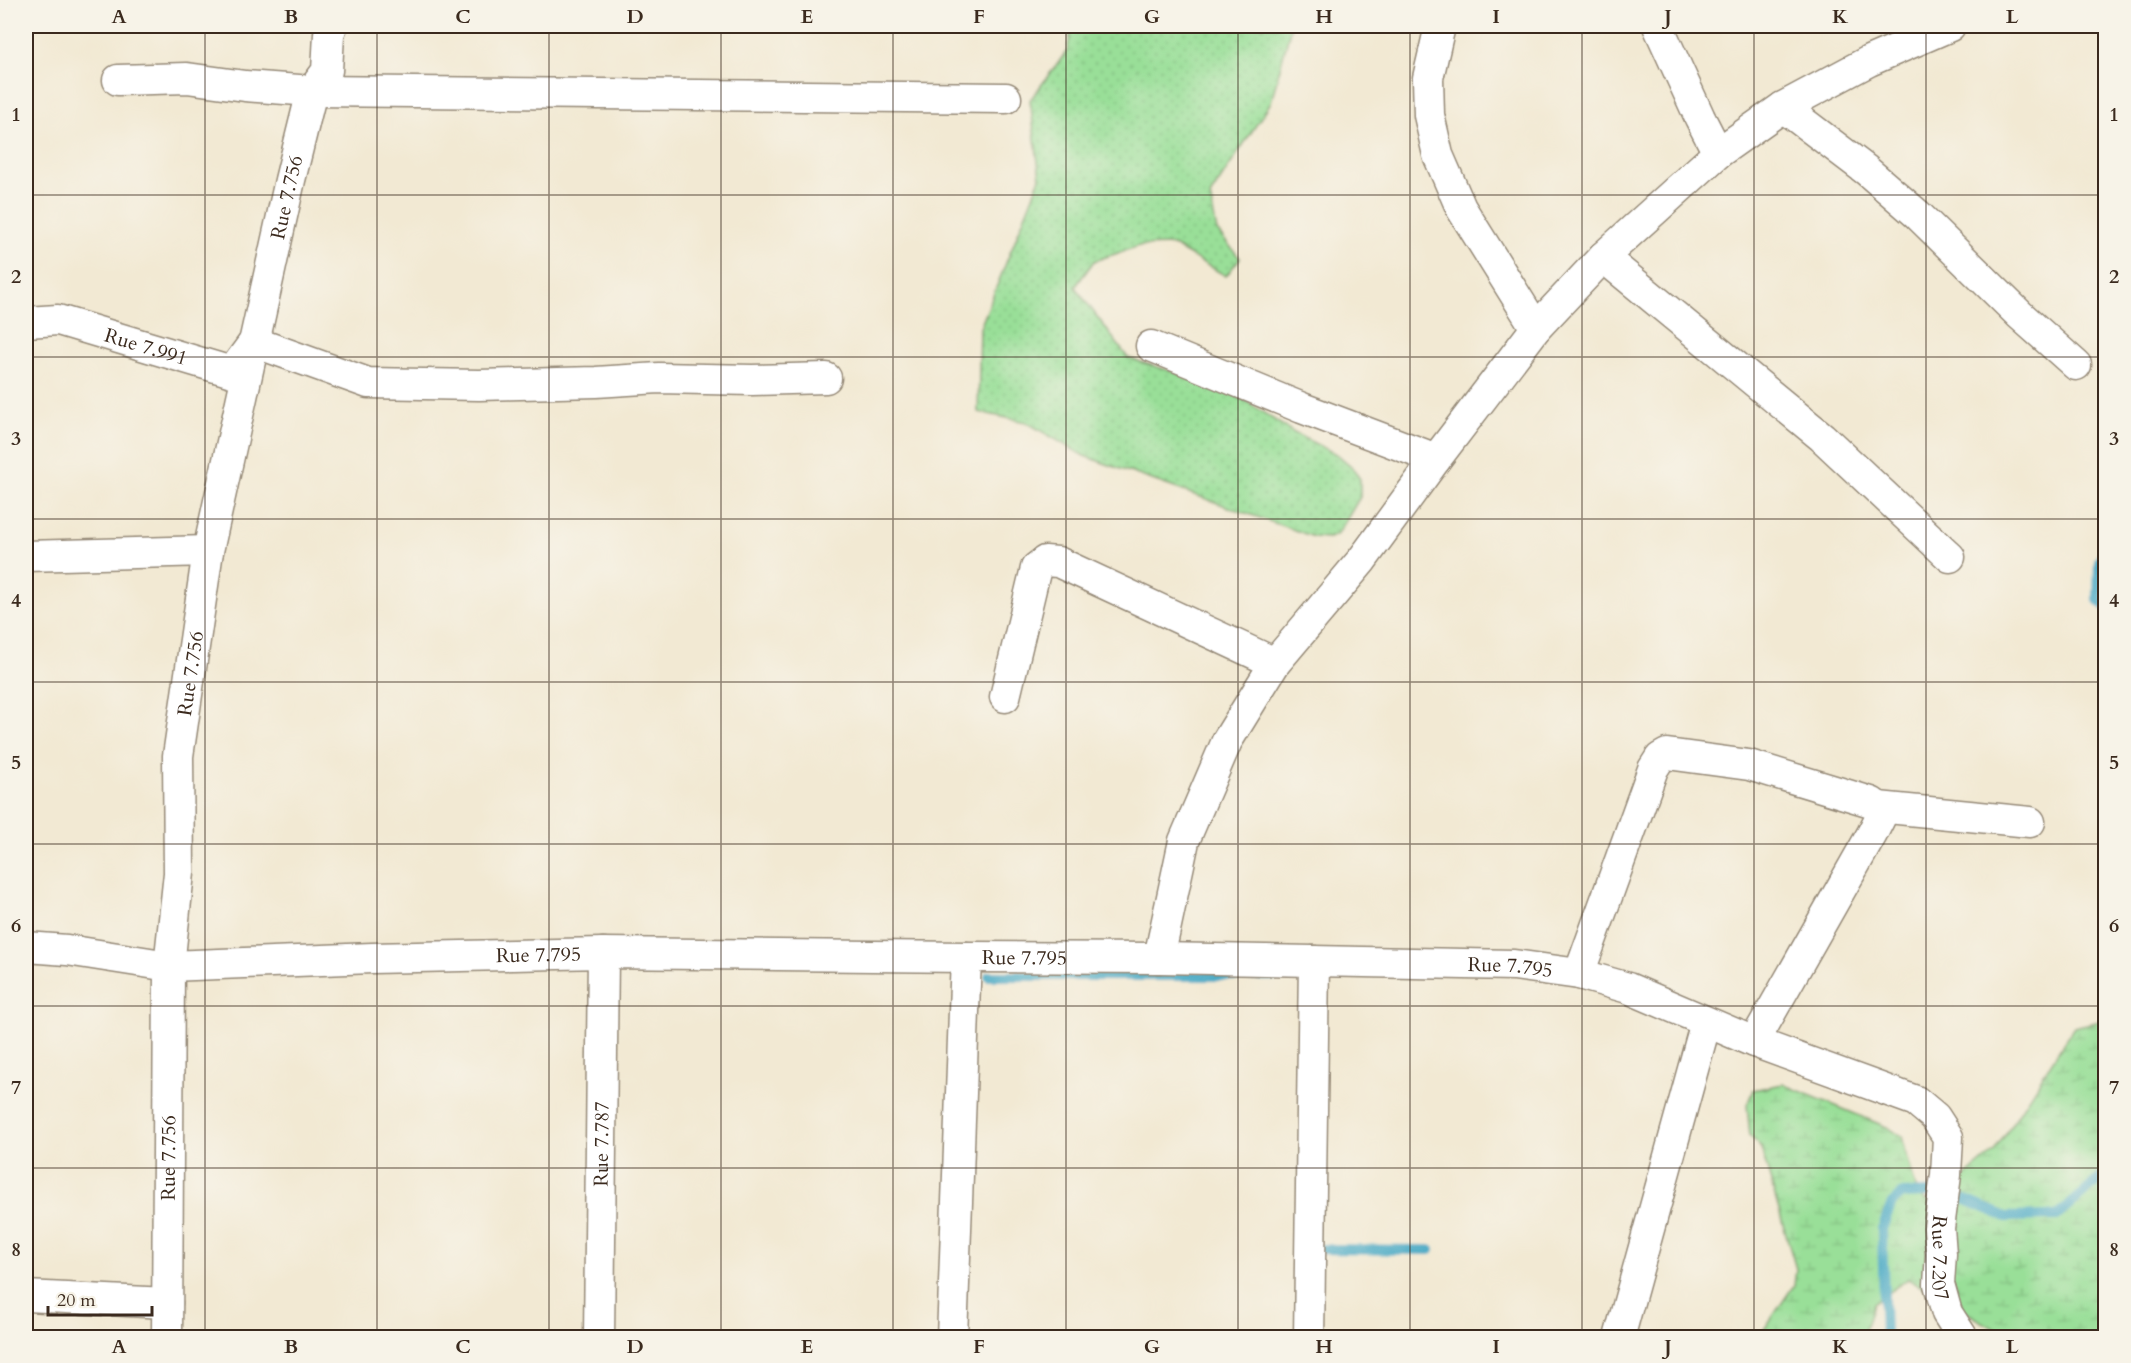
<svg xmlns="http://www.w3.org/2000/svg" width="2131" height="1363" viewBox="0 0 2131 1363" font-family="Cardo,serif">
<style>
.grass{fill:url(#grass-dots);stroke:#6a845b;stroke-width:1.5}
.wetland{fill:url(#wetland-marsh);stroke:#6a845b;stroke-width:1.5}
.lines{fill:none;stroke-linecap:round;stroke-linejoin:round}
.stream{stroke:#46a9c5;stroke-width:10}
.street-casing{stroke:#968a78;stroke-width:33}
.street{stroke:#fff;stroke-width:30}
.grid{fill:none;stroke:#3b2a1e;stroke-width:1.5;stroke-opacity:0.55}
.labels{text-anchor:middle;stroke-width:4.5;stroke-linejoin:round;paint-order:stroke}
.street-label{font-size:20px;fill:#3b2a1e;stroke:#f7f3e8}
.neatline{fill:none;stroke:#3b2a1e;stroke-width:2}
.grid-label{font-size:20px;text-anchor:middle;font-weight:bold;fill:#3b2a1e}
</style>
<defs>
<pattern id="grass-dots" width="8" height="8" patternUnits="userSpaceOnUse" patternTransform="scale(1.5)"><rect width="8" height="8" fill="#99df98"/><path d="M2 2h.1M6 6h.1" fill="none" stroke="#85c083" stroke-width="1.8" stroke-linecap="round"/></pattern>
<pattern id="wetland-marsh" width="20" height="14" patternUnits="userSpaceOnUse" patternTransform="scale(1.5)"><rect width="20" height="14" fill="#99df98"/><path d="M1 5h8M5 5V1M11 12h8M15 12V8" fill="none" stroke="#85c083"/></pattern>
</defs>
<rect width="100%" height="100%" fill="#f7f3e8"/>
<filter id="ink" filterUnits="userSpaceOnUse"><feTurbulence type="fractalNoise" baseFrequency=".0167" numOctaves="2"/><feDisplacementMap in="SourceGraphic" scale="12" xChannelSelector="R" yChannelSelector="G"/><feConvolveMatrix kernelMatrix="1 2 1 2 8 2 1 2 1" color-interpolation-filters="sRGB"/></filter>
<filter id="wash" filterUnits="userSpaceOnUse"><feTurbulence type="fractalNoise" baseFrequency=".008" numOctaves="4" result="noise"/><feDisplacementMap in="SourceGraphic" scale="24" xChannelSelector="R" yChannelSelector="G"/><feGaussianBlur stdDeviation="1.35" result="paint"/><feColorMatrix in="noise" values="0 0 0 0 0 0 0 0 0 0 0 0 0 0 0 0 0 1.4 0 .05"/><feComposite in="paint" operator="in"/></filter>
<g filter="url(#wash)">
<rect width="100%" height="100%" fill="#f2e9d3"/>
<path class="grass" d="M1072,26H1291L1271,102L1210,196L1217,231L1240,258L1226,276L1172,245L1139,246L1094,261L1075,287L1128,358L1226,388L1294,433L1338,455L1351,466L1360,479V497L1338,534L1329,538L1314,537L1084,456L1026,422L978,412L980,328L1040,178L1030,100L1067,51Z"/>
<path class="wetland" d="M2105,1020L2106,1318L2101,1335L2083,1338L2009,1337L1908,1279L1873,1303L1863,1337H1759L1794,1285L1796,1269L1761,1148L1750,1136L1747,1105L1753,1090L1783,1084L1889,1128L1902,1137L1916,1188L1925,1201L1940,1198L1994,1152L2074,1027Z"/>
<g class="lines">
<g class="stream">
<path d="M2106,546L2099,562L2098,600L2106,607"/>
<path d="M989,976H1297"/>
<path d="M1314,1249L1430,1250"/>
<path d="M1885,1338L1882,1229L1892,1203L1903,1194L1947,1192L2006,1217L2057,1216L2103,1176L2106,1169"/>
</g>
</g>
</g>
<g filter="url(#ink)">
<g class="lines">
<g class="street-casing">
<g id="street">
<path d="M1440,26L1428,78L1429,115L1438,155L1461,208L1536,328"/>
<path d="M1658,26L1700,118L1718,153"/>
<path d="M118,80L187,78L245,86L312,91L1006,98"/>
<path d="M1783,107L1866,170L1917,214L2020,315L2076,365"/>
<path d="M1603,257L1822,437L1950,557"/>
<path id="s1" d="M26,322L58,320L232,372L254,342L368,383L479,385L596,382L659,378L752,380L826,378"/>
<path d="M1151,346L1302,408L1436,459"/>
<path d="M26,556L208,551"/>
<path d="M1005,697L1036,568L1045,561L1058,562L1275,663"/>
<path d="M1878,807L2030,822"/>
<path id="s2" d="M26,947L67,950L169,966L372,958L603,953L966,957L1159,958L1514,965L1579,974L1628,988L1754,1042L1916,1101L1935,1117L1948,1137L1946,1175L1939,1228L1941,1254L1939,1284L1947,1313L1963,1338"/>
<path d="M1159,958L1184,841L1227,741L1275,663L1362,560L1436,459L1536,328L1603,257L1718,153L1783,107L1869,61L1950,26"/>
<path d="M1579,974L1653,769L1660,758L1667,754L1749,765L1871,802L1878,807L1881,816L1872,834L1754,1042"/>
<path d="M26,1296L167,1303"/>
<path id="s3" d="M167,1338L169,966L179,873L178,756L208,551L290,180L312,91L327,71L329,34L332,26"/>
<path id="s4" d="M599,1338L603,953"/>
<path d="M952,1338L966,957"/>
<path d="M1309,1338L1314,961"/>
<path d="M1619,1338L1706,1022"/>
</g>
</g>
<use href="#street" class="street"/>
</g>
</g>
<path class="grid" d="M205,26V1338M377,26V1338M549,26V1338M721,26V1338M893,26V1338M1066,26V1338M1238,26V1338M1410,26V1338M1582,26V1338M1754,26V1338M1926,26V1338M26,195H2106M26,357H2106M26,519H2106M26,682H2106M26,844H2106M26,1006H2106M26,1168H2106"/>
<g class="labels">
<g class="street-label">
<text dy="7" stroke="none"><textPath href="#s3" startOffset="1152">Rue 7.756</textPath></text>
<text dy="7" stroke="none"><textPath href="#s1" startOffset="124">Rue 7.991</textPath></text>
<text dy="7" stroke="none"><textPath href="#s3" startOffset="666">Rue 7.756</textPath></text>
<text dy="7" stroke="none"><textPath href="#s2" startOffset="514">Rue 7.795</textPath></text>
<text dy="7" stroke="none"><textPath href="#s2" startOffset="1000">Rue 7.795</textPath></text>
<text dy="7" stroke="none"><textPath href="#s2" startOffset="1486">Rue 7.795</textPath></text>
<text dy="7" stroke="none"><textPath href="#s4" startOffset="194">Rue 7.787</textPath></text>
<text dy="7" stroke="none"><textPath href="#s3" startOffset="180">Rue 7.756</textPath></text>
<text dy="7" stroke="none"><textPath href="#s2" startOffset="2086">Rue 7.207</textPath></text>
</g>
</g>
<rect width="2131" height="1363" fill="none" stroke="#f7f3e8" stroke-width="66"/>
<path d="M48 1306v9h104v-9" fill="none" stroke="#3b2a1e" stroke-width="3"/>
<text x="57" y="1306" font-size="18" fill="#3b2a1e" stroke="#f7f3e8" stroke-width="4.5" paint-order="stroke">20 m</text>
<rect x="33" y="33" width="2065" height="1297" class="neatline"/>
<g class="grid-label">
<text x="119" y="23">A</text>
<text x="291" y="23">B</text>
<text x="463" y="23">C</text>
<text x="635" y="23">D</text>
<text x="807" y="23">E</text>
<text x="979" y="23">F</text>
<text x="1152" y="23">G</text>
<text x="1324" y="23">H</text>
<text x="1496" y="23">I</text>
<text x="1668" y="23">J</text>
<text x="1840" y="23">K</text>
<text x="2012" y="23">L</text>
<text x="16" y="121">1</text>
<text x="2114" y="121">1</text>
<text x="16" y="283">2</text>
<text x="2114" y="283">2</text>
<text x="16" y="445">3</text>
<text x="2114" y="445">3</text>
<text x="16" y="607">4</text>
<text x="2114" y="607">4</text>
<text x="16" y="769">5</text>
<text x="2114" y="769">5</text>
<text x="16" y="932">6</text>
<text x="2114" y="932">6</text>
<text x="16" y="1094">7</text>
<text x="2114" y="1094">7</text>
<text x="16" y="1256">8</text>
<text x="2114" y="1256">8</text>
<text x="119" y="1353">A</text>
<text x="291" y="1353">B</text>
<text x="463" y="1353">C</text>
<text x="635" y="1353">D</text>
<text x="807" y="1353">E</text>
<text x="979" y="1353">F</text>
<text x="1152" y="1353">G</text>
<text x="1324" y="1353">H</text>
<text x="1496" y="1353">I</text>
<text x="1668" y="1353">J</text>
<text x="1840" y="1353">K</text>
<text x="2012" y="1353">L</text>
</g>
</svg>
